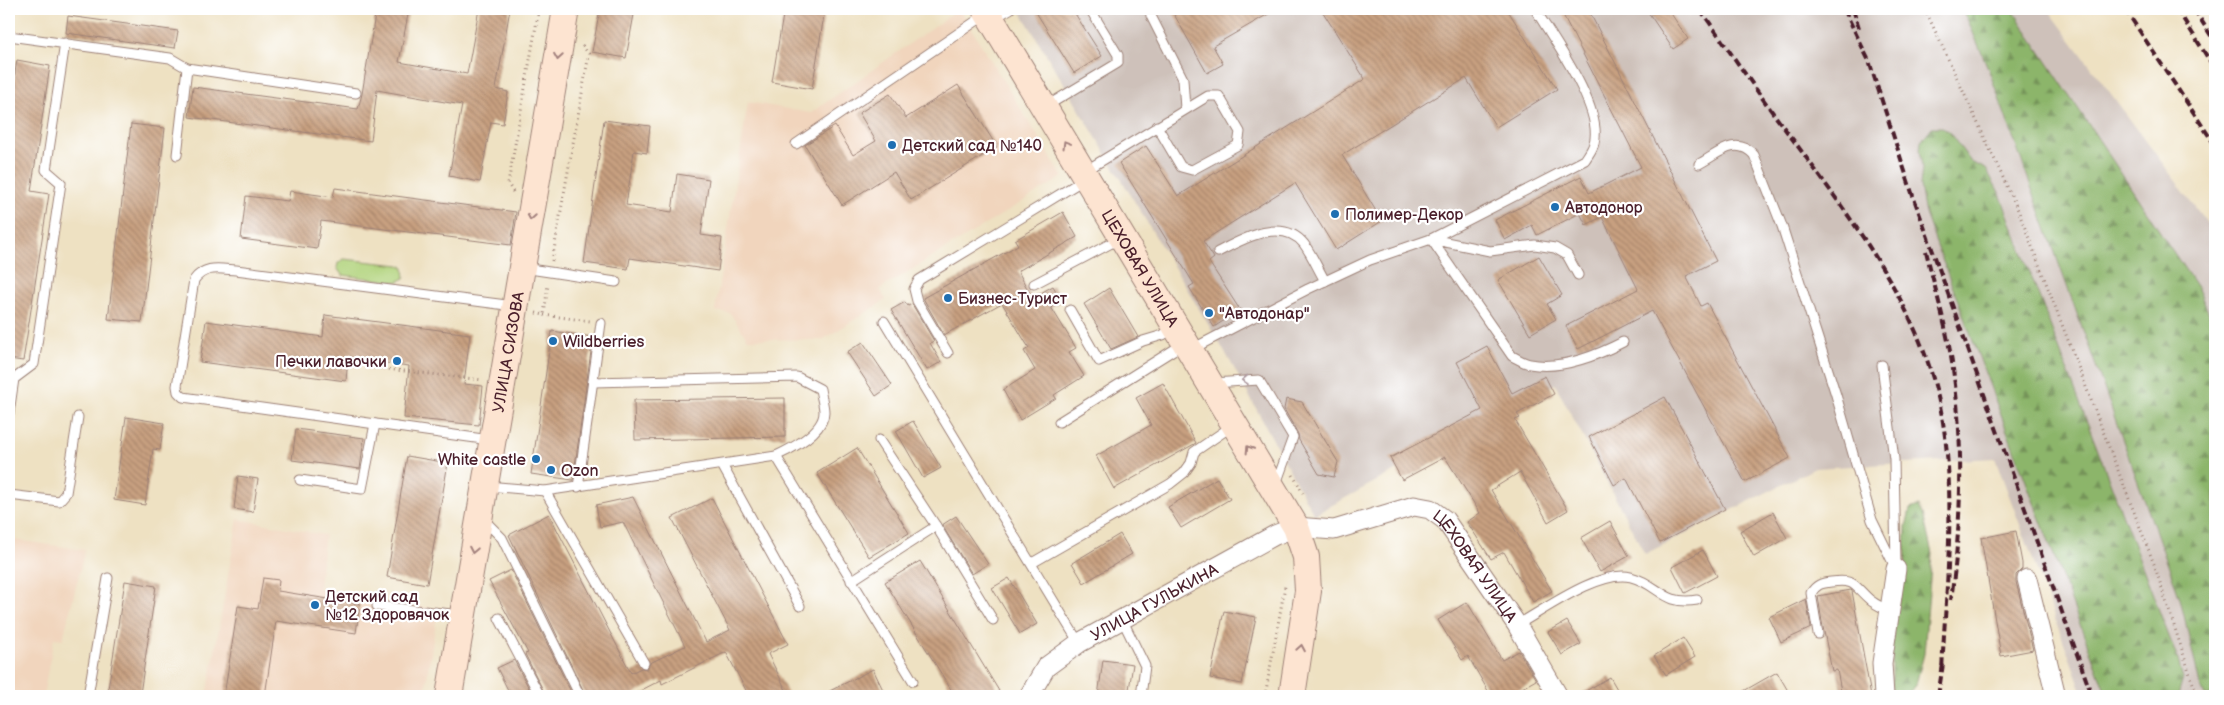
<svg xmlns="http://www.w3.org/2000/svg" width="2224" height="705" viewBox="0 0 2224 705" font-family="'Balsamiq Sans',sans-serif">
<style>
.built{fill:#f1d5bd}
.industrial{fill:#cec1ba}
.green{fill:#b1d37b;stroke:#7e7953}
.forest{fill:url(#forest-firs);stroke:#6b6a4b}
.building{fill:url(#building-back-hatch)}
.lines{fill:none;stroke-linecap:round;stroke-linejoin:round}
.lane-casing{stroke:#9c8076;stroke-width:11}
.street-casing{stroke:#9c8076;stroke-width:21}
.secondary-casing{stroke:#9c8076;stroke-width:28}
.path{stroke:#9c8076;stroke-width:3;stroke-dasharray:1 4;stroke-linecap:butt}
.lane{stroke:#fff;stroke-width:9}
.street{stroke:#fff;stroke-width:19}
.secondary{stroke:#fde4d1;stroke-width:26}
.rail{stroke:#4a1f2b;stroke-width:4;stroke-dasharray:8 4;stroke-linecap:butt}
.oneway{stroke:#a4827e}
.oneway2{stroke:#ae9aa0}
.poi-dot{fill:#1f6fb2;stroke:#fff;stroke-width:2}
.labels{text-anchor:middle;stroke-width:4.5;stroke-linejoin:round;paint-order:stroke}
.poi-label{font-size:16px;fill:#4a1f2b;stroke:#fff;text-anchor:start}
.street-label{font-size:16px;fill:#4a1f2b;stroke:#fff}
</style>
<defs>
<pattern id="forest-firs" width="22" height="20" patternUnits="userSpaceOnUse" patternTransform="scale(1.25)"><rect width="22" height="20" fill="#8cb56b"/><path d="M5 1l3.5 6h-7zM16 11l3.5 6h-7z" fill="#749358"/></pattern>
<pattern id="building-back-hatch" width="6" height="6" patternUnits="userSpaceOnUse" patternTransform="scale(1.25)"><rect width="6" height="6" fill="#c8a080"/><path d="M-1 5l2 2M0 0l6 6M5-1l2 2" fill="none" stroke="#a48269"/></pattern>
</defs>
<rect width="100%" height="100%" fill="#fff"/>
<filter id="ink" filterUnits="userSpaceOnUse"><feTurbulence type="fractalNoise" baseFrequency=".02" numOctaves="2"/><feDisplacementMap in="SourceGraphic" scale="10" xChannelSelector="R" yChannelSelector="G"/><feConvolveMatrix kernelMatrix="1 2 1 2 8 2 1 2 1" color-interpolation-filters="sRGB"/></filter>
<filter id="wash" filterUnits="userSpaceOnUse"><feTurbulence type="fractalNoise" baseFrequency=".0096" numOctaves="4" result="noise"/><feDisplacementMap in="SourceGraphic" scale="20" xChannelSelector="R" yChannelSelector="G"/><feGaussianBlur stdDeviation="1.12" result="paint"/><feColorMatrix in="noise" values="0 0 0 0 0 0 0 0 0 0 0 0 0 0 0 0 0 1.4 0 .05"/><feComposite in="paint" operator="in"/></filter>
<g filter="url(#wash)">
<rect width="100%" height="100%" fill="#eee1c2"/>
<g class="built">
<path d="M959,9L1063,177L880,289L886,300L822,340L748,339L730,313L715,311L748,102L811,113Z"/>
<path d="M238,519L325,535L319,588L377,602L438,609L424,696H207Z"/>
<path d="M9,539L85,550L63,639L54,638L43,696H9Z"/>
</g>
<path class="industrial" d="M1019,9H2048L2215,234V696H2084L1995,458L1815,468L1645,554L1555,384L1314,515L1229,359Z"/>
<path class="green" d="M344,259L400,265L404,268L405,278L397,282L342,275L337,268L338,263Z"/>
<g class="forest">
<path d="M1963,9H2012L2198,289L2215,327V696H2205L2200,685L2180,598L1988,68Z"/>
<path d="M1932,127H1941L1949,132L1971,162L1986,169L2000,194L2178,660L2183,679L2178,696H2107L1925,214L1920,186L1922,168L1920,150L1921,141Z"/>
<path d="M1919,506L1923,514L1932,554L1924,654L1916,684L1909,693L1899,696L1892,692V639L1905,565L1906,527L1910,509Z"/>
</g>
<g id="blocks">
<g class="building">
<path d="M376,9H409L399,62L467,74L479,9H510L496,89L508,92L503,124L491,122L480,182L449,176L462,105L377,90L371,141L189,117L193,87L358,109L362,94Z"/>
<path d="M600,9H635L626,58L592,52Z"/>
<path d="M784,9H825L812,89L772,82Z"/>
<path d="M1034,9H1072L1102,56L1074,73Z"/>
<path d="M1171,9H1277L1213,46L1223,64L1207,73Z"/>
<path d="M1321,9H1507L1557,89L1496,127L1466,78L1342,155L1382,221L1336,250L1295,183L1203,241L1214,258L1209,262L1240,310L1214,327L1189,287L1194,284L1119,163L1146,146L1178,196L1365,79Z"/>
<path d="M1560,9H1588L1716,261L1686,276L1701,306L1707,303L1790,458L1745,482L1652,311L1578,349L1566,326L1638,289L1602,217L1586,225L1580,213L1537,235L1532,225L1505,240L1495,220L1581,176L1589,193L1641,167Z"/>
<path d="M1646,9H1668L1688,39L1673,49Z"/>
<path d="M68,16L178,31L175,48L66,33Z"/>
<path d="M17,60L50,66L31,191L49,194L23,361L9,359V233L15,191L9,190V112Z"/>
<path d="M958,85L997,147L911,200L894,172L842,205L805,145L835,126L853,155L876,141L859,113L890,94L906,118Z"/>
<path d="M604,120L650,126L647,153L634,151L626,205L672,212L677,174L709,179L701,235L722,238L718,271L630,258L628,269L584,263Z"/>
<path d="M131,124L165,128L142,322L108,319Z"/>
<path d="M335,188L516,212L511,245L321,221L317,249L241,239L246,196L288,201L290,191L333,197Z"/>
<path d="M1063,212L1077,237L1018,271L1032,298L1053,286L1062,301L1051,307L1076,348L1069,352L1084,376L1054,395L1056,398L1020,420L1003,390L1035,370L1024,351L1029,348L1002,303L944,335L923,298L1018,245L1015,240Z"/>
<path d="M1539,256L1562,295L1547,304L1556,319L1530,334L1498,280Z"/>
<path d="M1109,288L1138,337L1111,349L1084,304Z"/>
<path d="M905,302L908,306L912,304L934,341L930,343L941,362L927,370L891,310Z"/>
<path d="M325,315L470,334L464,384L483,386L479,425L404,418L409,366L348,358L346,381L200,362L206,321L323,337Z"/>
<path d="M552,331L593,337L573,480L531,474Z"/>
<path d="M863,342L892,385L876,396L847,352Z"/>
<path d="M1487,346L1512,393L1545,376L1554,394L1517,414L1520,418L1515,420L1568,510L1548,522L1520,472L1491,490L1552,591L1533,602L1504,552L1491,559L1467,522L1480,513L1445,457L1402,480L1390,458L1482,410L1457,362Z"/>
<path d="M1163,383L1196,443L1114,489L1096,456L1151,425L1136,398Z"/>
<path d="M1665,397L1725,509L1660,543L1626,478L1614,485L1589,437Z"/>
<path d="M785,398V437L635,440L634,400Z"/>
<path d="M1286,399L1302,402L1338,462L1334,477L1319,474L1299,440L1298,434L1284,409Z"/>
<path d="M126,417L164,423L160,450L153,449L145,505L114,500Z"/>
<path d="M913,421L941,468L923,478L896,431Z"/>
<path d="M296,429L364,438L360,469L292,460Z"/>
<path d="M857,448L909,533L869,557L817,473Z"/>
<path d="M407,456L448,463L427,584L387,577Z"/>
<path d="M238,476L258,479L253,512L234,509Z"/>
<path d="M1217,478L1230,499L1181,528L1168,507Z"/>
<path d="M633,497L706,642L730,630L672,518L712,498L788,644L768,654L789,696H749L726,652L662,684L661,680L630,696H586L509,535L549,514L631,673L641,668L647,669L650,663L685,646L623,522L600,527L596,505Z"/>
<path d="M1773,512L1787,538L1754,557L1740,531Z"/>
<path d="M956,516L988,564L972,574L942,525Z"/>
<path d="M1610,521L1629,556L1600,572L1581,538Z"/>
<path d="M2016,531L2022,563V569L2016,575V582L2033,650L2001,656L1981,538Z"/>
<path d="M1120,534L1132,554L1084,583L1072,563Z"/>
<path d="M1703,550L1717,576L1685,593L1672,567Z"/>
<path d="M920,561L999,691L991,696H955L885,582Z"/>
<path d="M511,570L573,696H546L525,654L528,653L489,581Z"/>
<path d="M263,578L279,580L278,591L360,604L356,633L276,621L265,696H224L238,606L258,609Z"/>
<path d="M1009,578L1037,624L1020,634L992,588Z"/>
<path d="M125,581L156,586L140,694L108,689Z"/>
<path d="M1851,590L1852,591L1871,696H1842L1837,670L1832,671L1822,622L1818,596Z"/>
<path d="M1806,599L1811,628L1781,642L1769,617Z"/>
<path d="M1467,602L1502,660L1519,651L1536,680L1508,696H1491L1468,656L1462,660L1438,620Z"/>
<path d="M1224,611L1256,617L1242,684L1210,678Z"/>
<path d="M1567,621L1581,644L1562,655L1548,632Z"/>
<path d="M1683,638L1695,657L1666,675L1654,656Z"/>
<path d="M514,660L533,696H511L497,668Z"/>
<path d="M1103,660L1133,664L1128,696H1098Z"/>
<path d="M873,669L884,692L875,696H820Z"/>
<path d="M1777,672L1791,696H1735Z"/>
<path d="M1610,677L1621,696H1577Z"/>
</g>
</g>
</g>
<g filter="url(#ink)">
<use href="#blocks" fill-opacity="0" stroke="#9c8076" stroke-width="1"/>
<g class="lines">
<g class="lane-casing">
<g id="lane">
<path d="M1150,9L1151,16L1183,79L1185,109"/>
<path d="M994,18L1010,9"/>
<path d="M9,36L170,58L187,68L356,93"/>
<path d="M1045,107L1118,63V55L1090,9"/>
<path d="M796,144L985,15"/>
<path d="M177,155L187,68"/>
<path d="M1699,164C1718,154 1736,135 1754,155L1782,226L1836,395L1872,520L1896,569"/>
<path d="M1085,171L1208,96H1219L1240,132L1238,145L1192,170L1181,167L1157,126"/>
<path d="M1218,252C1241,240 1282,216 1304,244C1312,255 1318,269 1325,281"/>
<path d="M523,268L616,282"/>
<path d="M1578,275L1567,255L1555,248L1535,245L1490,251L1431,239L1512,356C1518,359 1524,363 1530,364C1561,370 1596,356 1623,342"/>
<path d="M1034,284L1121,238"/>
<path d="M1070,310L1099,361L1143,341L1163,335L1173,328"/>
<path d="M884,321L1079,643"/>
<path d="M1192,349L1308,289L1370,260L1431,239L1585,160C1588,155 1593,149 1594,143C1604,109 1553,39 1535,9"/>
<path d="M948,353L917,301L914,289L919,280L1085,179"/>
<path d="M1882,365L1894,459L1896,566"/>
<path d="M593,382L797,377L820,389C821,396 824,405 824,412C824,432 791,449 776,456"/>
<path d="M1214,383L1259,380L1293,437L1276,484"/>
<path d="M9,413L14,379L34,364L61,183L46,170L65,43"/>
<path d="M1059,422L1183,344"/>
<path d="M490,440L183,397L178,392L177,386L194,280C205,265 219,269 236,270L514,306"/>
<path d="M879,440L936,526L993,620"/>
<path d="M722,465L800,606"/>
<path d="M300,480L362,489L375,424"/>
<path d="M487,486L545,491L776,456L913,681"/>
<path d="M578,487L601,323"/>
<path d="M545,491L644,663"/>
<path d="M9,495L59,501L66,493L78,417"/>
<path d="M483,519L502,538L580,696"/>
<path d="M1032,563L1170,484L1184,473L1191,463L1194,452L1232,426"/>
<path d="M851,581L936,526"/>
<path d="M377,606L461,615"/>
<path d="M499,618L540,696"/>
<path d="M1122,619L1145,666L1141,696"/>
<path d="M1517,625C1544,610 1600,569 1631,577C1659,584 1663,606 1697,600"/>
<path d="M1818,634L1811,593C1816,585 1821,583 1831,582C1856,579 1853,585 1870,600C1876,605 1884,608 1891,612"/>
<path d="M88,696L108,578"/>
</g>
</g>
<g class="street-casing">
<g id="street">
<path d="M2027,579L2056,696"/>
<path id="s1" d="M1029,696L1046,667L1079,643L1275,535L1296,527L1334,530L1414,506L1430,509L1445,520L1517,625L1558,696"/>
<path d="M1884,696L1882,663L1896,569"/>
</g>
</g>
<g class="secondary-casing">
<g id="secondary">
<path id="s2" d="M985,9L1296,527L1306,557L1308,591L1292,696"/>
<path id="s3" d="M449,696L566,9"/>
</g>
</g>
<g class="path">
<path d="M1925,9L2018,210L2154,564L2197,696"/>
<path d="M513,192L508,184L539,9"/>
<path d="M552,261L589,54L582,45"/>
<path d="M536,313L544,315L548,284"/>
<path d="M544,315L590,321"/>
<path d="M369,367L483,380"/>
<path d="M1293,475L1303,493"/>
<path d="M1265,696L1285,586"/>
</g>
<use href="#lane" class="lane"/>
<use href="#street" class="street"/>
<use href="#secondary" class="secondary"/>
<g class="rail">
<path d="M1700,9C1731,53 1761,98 1794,141C1854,223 1921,308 1941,411C1957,495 1946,585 1942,671"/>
<path d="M1844,9L1869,61L1912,193L2092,696"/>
<path d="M1853,9L1859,28"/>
<path d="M2125,9L2215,145"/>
<path d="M2177,9L2215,69"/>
<path d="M2194,9L2215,42"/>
<path d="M1926,251C1936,293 1949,335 1954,377C1964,451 1961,526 1951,600"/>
<path d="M1938,696L1943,664"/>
</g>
</g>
<defs><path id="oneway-chevron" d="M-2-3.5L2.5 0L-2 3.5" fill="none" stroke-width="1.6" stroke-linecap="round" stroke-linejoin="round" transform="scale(1.25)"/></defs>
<g class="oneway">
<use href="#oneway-chevron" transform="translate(558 57) rotate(99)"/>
<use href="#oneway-chevron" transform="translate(1066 144) rotate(-121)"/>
<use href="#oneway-chevron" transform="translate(531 217) rotate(99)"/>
<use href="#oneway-chevron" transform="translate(1249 449) rotate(-122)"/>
<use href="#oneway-chevron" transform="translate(473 550) rotate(101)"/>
<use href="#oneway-chevron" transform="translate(1301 648) rotate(-80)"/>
</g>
<use class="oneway2" href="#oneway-chevron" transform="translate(1245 380) rotate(176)"/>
</g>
<g class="poi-dot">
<circle cx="892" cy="145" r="5"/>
<circle cx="1555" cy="207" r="5"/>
<circle cx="1335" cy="214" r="5"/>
<circle cx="948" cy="298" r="5"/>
<circle cx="1209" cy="313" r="5"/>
<circle cx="553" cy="341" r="5"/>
<circle cx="397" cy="361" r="5"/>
<circle cx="536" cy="459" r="5"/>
<circle cx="551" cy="470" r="5"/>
<circle cx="315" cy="605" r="5"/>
</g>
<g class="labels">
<g class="poi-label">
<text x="902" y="151">Детский сад №140</text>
<text x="1565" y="213">Автодонор</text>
<text x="1345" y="220">Полимер-Декор</text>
<text x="958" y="304">Бизнес-Турист</text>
<text x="1219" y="319">"Автодонар"</text>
<text x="563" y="347">Wildberries</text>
<text x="387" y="367" text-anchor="end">Печки лавочки</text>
<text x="526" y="465" text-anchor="end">White castle</text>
<text x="561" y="476">Ozon</text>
<text x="325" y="602">Детский сад<tspan x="325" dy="18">№12 Здоровячок</tspan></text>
</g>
<g class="street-label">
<text dy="6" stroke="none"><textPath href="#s2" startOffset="302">ЦЕХОВАЯ УЛИЦА</textPath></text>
<text dy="6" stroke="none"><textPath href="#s3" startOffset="349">УЛИЦА СИЗОВА</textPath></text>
<text dy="6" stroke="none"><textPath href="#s1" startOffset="532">ЦЕХОВАЯ УЛИЦА</textPath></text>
<text dy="6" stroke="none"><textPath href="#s1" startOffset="160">УЛИЦА ГУЛЬКИНА</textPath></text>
</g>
</g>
<rect width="2224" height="705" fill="none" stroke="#fff" stroke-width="30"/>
</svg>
